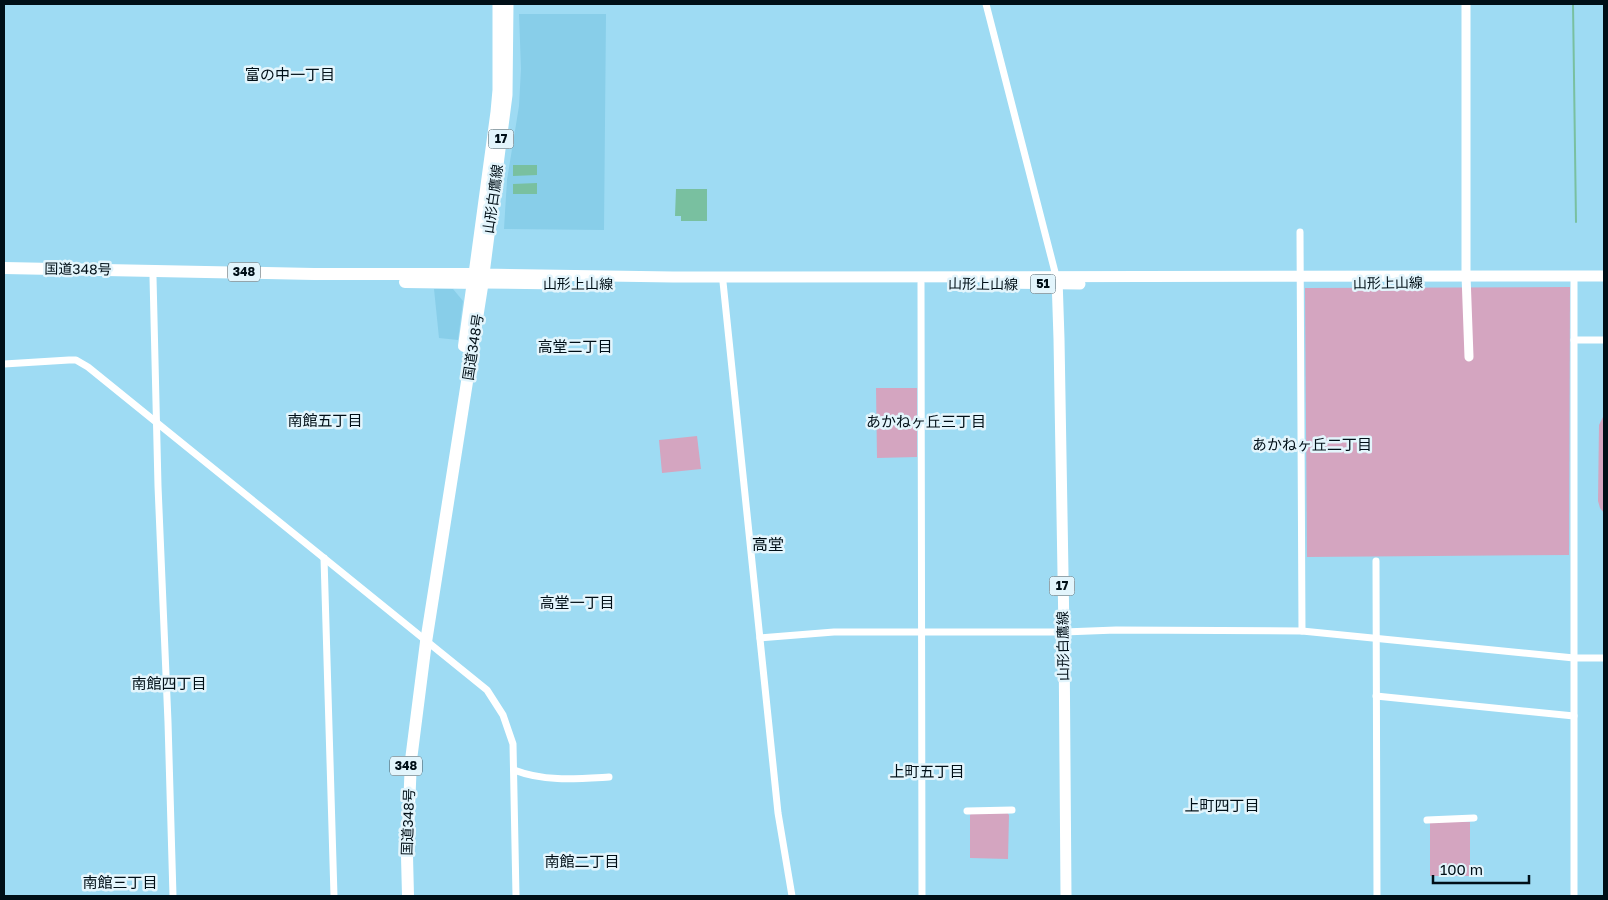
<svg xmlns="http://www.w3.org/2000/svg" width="1608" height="900" viewBox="0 0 1608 900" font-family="'Golos Text','Noto Sans JP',sans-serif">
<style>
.built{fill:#88cee9}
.green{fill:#d4a5c0}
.water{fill:#79c0a0}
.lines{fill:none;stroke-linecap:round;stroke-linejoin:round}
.stream{stroke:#79c0a0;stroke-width:2}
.minor{stroke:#fff;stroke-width:7}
.tertiary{stroke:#fff;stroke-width:9}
.primary{stroke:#fff;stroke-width:11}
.trunk{stroke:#fff;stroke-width:12}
.labels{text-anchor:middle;stroke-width:5;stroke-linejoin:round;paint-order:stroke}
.shield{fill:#e3f5fc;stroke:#44545c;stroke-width:1}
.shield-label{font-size:12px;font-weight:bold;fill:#000f17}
.street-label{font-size:14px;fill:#000f17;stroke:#e3f5fc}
.neighbourhood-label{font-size:15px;fill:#000f17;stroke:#e3f5fc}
.quarter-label{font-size:16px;fill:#000f17;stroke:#e3f5fc}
</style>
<rect width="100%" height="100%" fill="#9edbf3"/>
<g class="built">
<path d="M519,14H606L604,230L504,229L507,180L519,106L521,69Z"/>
<path d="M434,289H453L463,301L458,340L439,338Z"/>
</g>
<g class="green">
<path d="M1570,287L1569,555L1307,557L1305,288Z"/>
<path d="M876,388H917V457L877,458Z"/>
<path d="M1604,415V513L1600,508L1598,501L1599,425Z"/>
<path d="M697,436L701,469L662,473L659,440Z"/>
<path d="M1006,811L1009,815L1008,859L970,858V815L972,812Z"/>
<rect x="1430" y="822" width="40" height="54"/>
</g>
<g class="water">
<path d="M513,165H537V175L513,176Z"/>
<path d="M537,183V194H513V184Z"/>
<path d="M676,189H707V221H681V216H675Z"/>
</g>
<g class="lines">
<path class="stream" d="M1573,4L1576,222"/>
<g class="minor">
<path d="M986,4L1056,276"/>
<path d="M1300,232L1302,631"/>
<path d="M1574,276V896"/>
<path d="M153,277L158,486L168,722L173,896"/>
<path d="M723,282L778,813L792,896"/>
<path d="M921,283L922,896"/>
<path d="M1574,340H1604"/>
<path d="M4,364L69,360H76L88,367L487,690L503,715L513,744L516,896"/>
<path d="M324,558L334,896"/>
<path d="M1376,561L1377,896"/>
<path d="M760,638L834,632H1064L1116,630L1302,631L1574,658H1604"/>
<path d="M1376,696L1574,716"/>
<path d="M514,770C545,782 576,779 609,777"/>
<path d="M967,811L1012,810"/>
<path d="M1427,820L1474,818"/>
</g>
<path class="tertiary" d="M1466,4V275L1469,357"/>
<g class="primary">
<path d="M508,4L507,95L484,274L673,277L1604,276"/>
<path d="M474,274L496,112L498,90V4"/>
<path d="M1057,278L1059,339L1064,632L1066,896"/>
<path d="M483,283L563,284"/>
<path d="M989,283L1080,284"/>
</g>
<g class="trunk">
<path d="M4,268L314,274H484L426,642L411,760L407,856L408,896"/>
<path d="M405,282L480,283"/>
<path d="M464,346L474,274"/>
</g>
</g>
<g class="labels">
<g class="shield">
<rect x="488.5" y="129.5" width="25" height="19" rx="4"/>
<rect x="228" y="262.5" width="32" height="19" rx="4"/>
<rect x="1030.5" y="274.5" width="25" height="19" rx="4"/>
<rect x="1049.5" y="576.5" width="25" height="19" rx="4"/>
<rect x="390" y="756.5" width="32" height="19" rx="4"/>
</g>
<g class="shield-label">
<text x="501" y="143">17</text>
<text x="244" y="276">348</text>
<text x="1043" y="288">51</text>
<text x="1062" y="590">17</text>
<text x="406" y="770">348</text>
</g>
<g class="street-label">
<text transform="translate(493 199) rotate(-82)" y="5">山形白鷹線</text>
<text transform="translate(78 269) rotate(1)" y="5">国道348号</text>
<text transform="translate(1388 283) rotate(-1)" y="5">山形上山線</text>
<text x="578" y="289">山形上山線</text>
<text transform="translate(983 284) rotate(1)" y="5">山形上山線</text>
<text transform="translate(473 347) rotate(-81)" y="5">国道348号</text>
<text transform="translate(1063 646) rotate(-91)" y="5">山形白鷹線</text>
<text transform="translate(408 822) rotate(-88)" y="5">国道348号</text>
</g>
<g class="neighbourhood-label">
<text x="290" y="80">富の中一丁目</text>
<text x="575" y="352">高堂二丁目</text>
<text x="325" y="426">南館五丁目</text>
<text x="926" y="427">あかねヶ丘三丁目</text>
<text x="1312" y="450">あかねヶ丘二丁目</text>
<text x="577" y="608">高堂一丁目</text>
<text x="169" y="689">南館四丁目</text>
<text x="927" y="777">上町五丁目</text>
<text x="1222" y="811">上町四丁目</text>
<text x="582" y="867">南館二丁目</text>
<text x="120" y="888">南館三丁目</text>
</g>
<g class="quarter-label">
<text x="768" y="550">高堂</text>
</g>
</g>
<rect width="1608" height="900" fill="none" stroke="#000f17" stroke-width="10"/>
<path d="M1433 875v8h96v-8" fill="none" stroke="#000f17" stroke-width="2.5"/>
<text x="1440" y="875" font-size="15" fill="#000f17" stroke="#e3f5fc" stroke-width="4" paint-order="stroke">100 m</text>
</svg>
